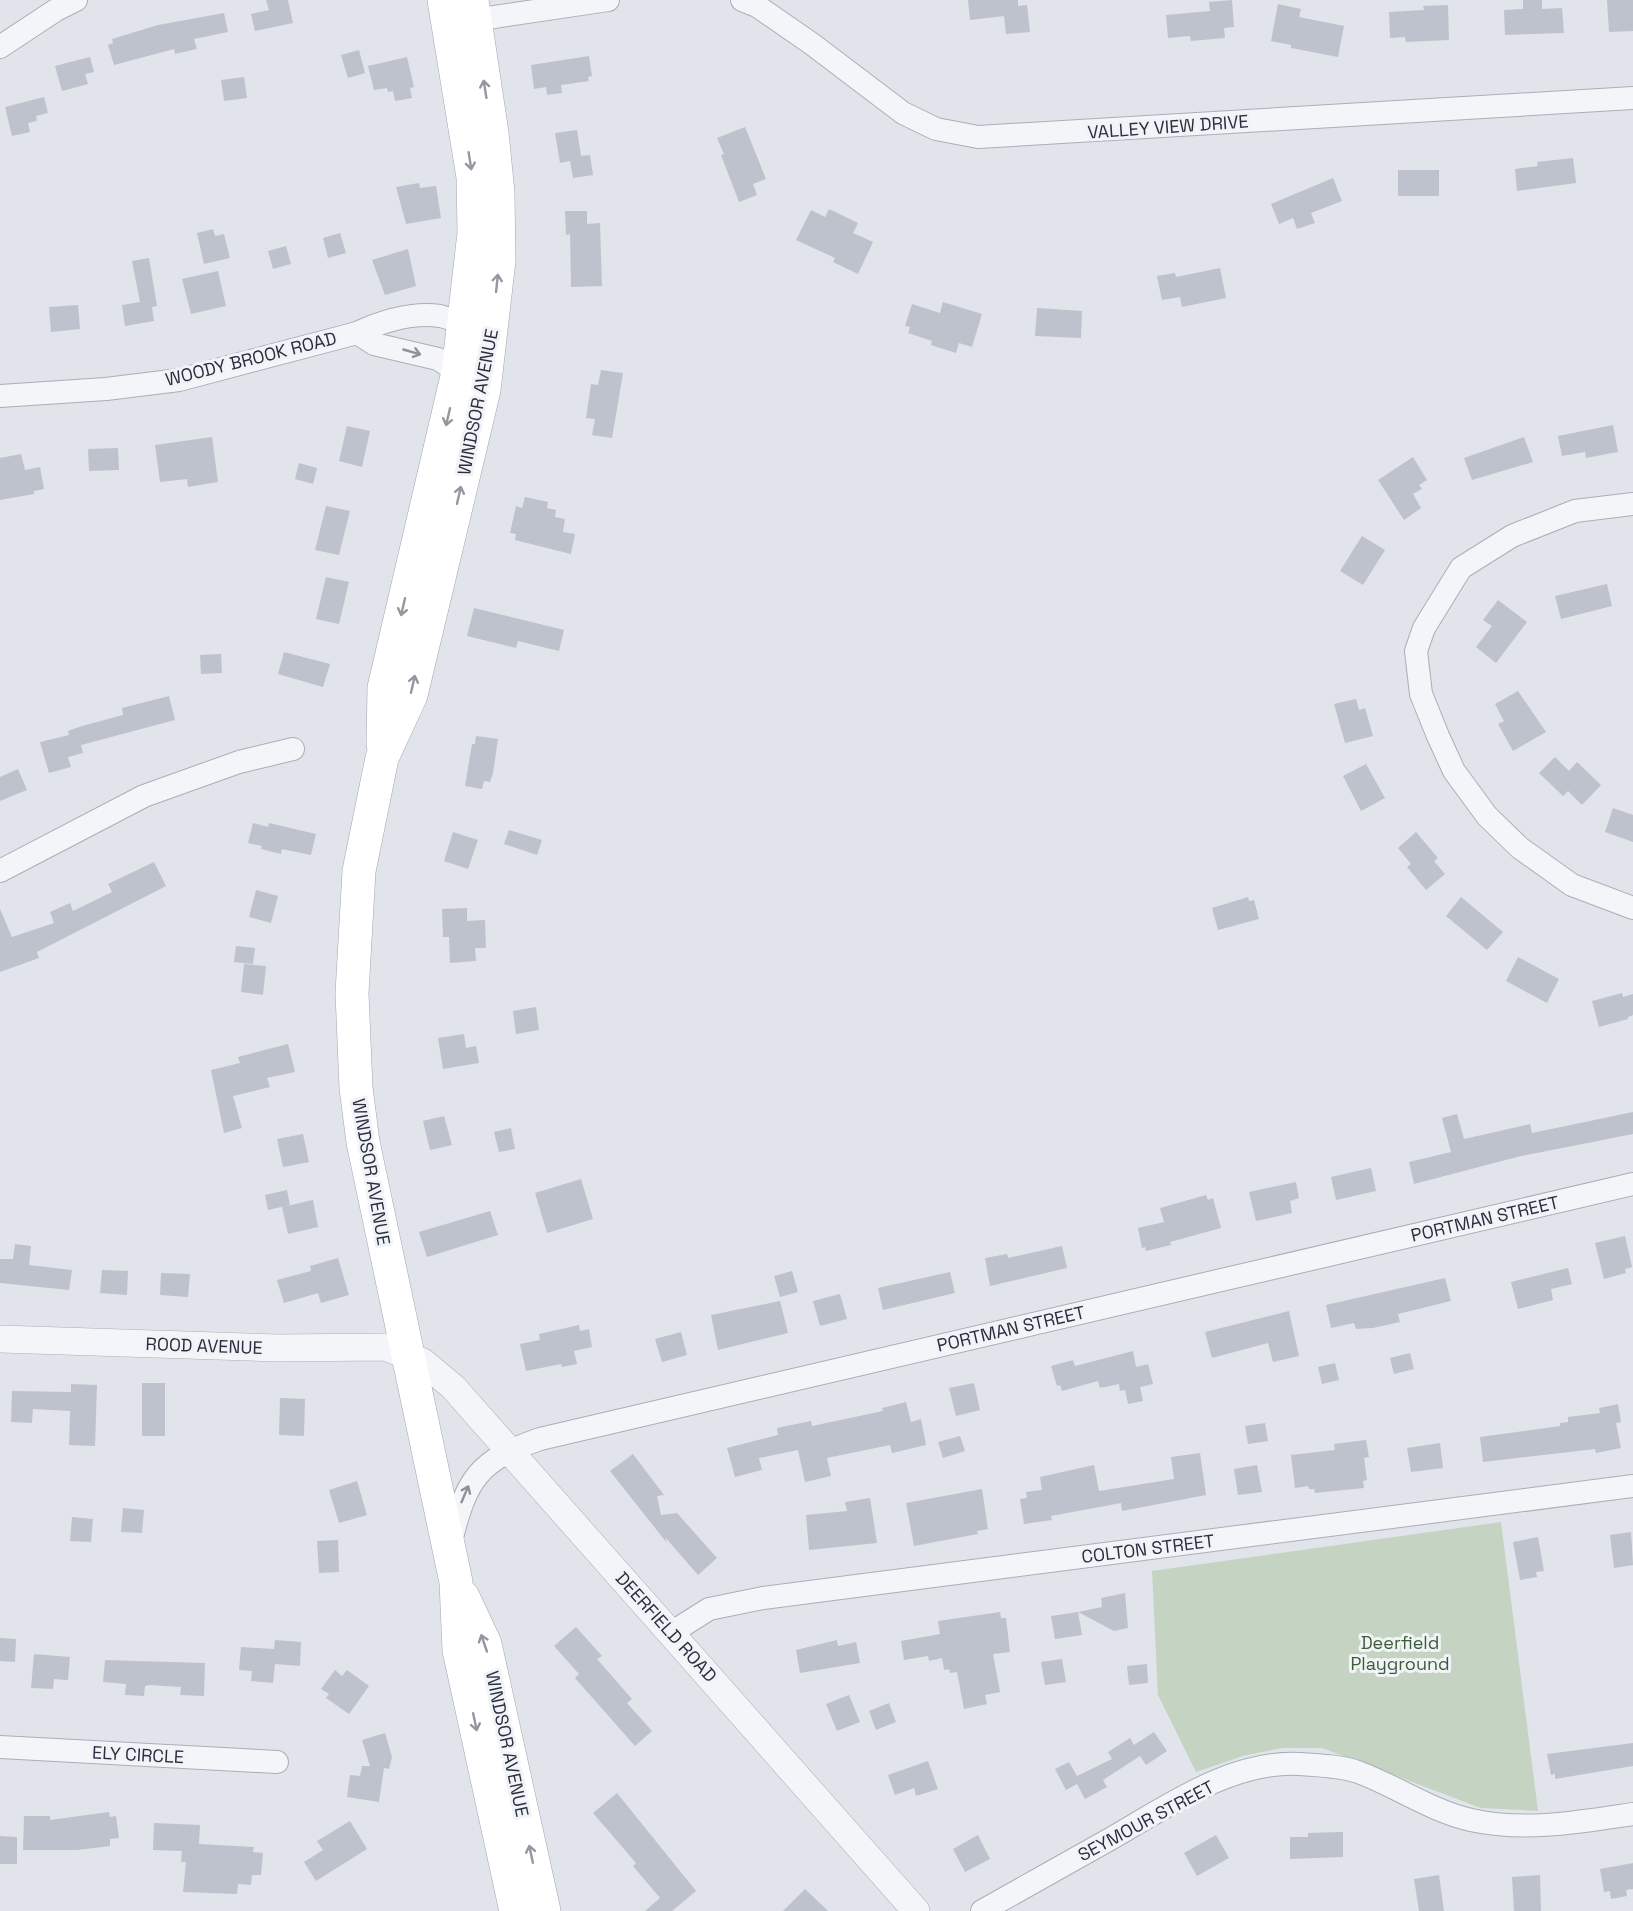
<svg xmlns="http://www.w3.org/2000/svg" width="1633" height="1911" viewBox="0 0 1633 1911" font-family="'Space Grotesk',sans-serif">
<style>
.green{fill:#c5d4c2}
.building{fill:#bec2cd}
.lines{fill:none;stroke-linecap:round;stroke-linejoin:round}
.minor-casing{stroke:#aaaeb7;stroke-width:24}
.tertiary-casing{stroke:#aaaeb7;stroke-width:28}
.primary-casing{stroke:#a1a6b5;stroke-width:34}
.minor{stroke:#f4f5f8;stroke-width:22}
.tertiary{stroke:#f4f5f8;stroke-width:27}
.primary{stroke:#fff;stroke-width:33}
.oneway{stroke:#9497a0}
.oneway2{stroke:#8e929c}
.labels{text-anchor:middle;stroke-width:6;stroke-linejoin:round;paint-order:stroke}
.street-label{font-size:18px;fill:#292f41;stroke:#f1f3f7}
.park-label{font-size:18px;fill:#3a5d37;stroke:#f1f3f7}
</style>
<rect width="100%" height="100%" fill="#e1e4ea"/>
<path class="green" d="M1501,1522L1538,1811L1481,1808L1322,1748H1282L1243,1756L1196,1772L1158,1695L1152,1571Z"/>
<g class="building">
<path d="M266,0H288L293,23L255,31L251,14L269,10Z"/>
<path d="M968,0H1018V6L1027,5L1030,32L1006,34L1004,16L970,20Z"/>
<path d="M1232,0L1234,27L1224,28L1225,38L1191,41L1190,36L1168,38L1166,15L1210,11L1209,2Z"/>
<path d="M1523,0H1542V9L1562,8L1564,33L1505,35L1504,10L1523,9Z"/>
<path d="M1607,0H1633V31L1609,32Z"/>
<path d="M1278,4L1301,9L1299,17L1344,26L1338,57L1291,48V45L1271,41Z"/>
<path d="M1448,5L1449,40L1406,42L1405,37L1390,38L1389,12L1424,10L1423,6Z"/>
<path d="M224,13L228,32L194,39L197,49L175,54L174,49L114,65L108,45L113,43L112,39L158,25Z"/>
<path d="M359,50L365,73L348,78L341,55Z"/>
<path d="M589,56L592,76L588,77L589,81L561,85L562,93L547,95L546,87L534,89L531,65Z"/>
<path d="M90,57L94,72L85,74L88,84L62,91L55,66Z"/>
<path d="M407,57L414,87L410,88L412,98L395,101L393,91L388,92L387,88L374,90L368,66Z"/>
<path d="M244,77L247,98L224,101L221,80Z"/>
<path d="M44,97L48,113L36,116L37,121L28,123L30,132L12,136L5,107Z"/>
<path d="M745,127L766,179L753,184L757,195L739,202L721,155L724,154L717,138Z"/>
<path d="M577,130L581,156L590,155L593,175L573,178L570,161L560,163L555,133Z"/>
<path d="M1573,158L1576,183L1517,191L1515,169L1538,166L1537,162Z"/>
<rect x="1398" y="170" width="41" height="26"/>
<path d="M1333,178L1342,201L1311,213L1315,223L1297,229L1293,218L1279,224L1271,204Z"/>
<path d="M419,183L420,188L436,186L441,218L406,224L396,187Z"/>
<path d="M829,209L858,223L853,233L873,242L858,274L833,262L835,258L796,240L811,210L825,217Z"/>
<path d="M565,211H587V224L600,223L602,286L571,287L570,234L566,235Z"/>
<path d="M213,229L215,236L224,234L230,258L204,264L197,233Z"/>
<path d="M340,233L346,253L328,258L323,238Z"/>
<path d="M286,246L291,264L273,269L268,251Z"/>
<path d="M408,249L416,286L385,295L372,260Z"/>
<path d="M149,258L157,306L152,307L154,321L125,326L122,305L140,302L132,261Z"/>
<path d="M1220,268L1226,298L1182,307L1180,297L1162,300L1157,276L1175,273L1176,277Z"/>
<path d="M218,271L226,306L191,314L182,279Z"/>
<path d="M943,302L982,314L972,347L959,343L956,353L931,345L932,341L908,333L910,327L905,326L912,304L940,313Z"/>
<path d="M78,305L80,329L51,332L49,307Z"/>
<path d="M1037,308L1082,311L1081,338L1035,336Z"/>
<path d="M601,370L623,373L612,438L592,435L595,419L586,418L591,384L598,385Z"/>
<path d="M1613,425L1618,452L1586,458L1585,452L1562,456L1558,436Z"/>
<path d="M347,426L370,431L362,467L339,461Z"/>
<path d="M212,437L218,482L188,487L187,479L160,482L155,445Z"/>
<path d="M1524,437L1533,462L1472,480L1464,458Z"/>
<path d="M118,448L119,470L89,471L88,449Z"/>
<path d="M21,454L25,470L40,467L44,489L34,491V494L0,500V458Z"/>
<path d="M1413,457L1427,480L1419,485L1422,489L1413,494L1421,508L1404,520L1378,480Z"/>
<path d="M299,463L317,468L313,484L295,479Z"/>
<path d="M525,497L548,502L547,508L556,510L555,517L565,519L563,532L575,534L571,554L515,540L516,534L510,533L516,506L522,508Z"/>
<path d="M326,506L350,511L339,555L315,550Z"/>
<path d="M1362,536L1385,550L1363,585L1340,571Z"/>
<path d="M326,577L349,582L339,624L316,619Z"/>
<path d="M1607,584L1612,606L1561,619L1555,596Z"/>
<path d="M1498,600L1527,622L1496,663L1476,647L1492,626L1483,620Z"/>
<path d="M474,608L564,630L559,651L518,641L516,648L467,636Z"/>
<path d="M284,652L330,664L323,687L278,674Z"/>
<path d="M221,654L222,673L201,674L200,655Z"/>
<path d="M1518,691L1546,732L1513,751L1498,724L1504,721L1495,704Z"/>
<path d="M169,696L175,720L81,745L83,753L68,757L71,767L49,773L40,742L69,735L68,731L82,726L123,715L122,708Z"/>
<path d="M1356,699L1359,710L1365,708L1373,736L1345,743L1334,704Z"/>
<path d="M476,736L498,739L493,773L490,782L484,781L482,789L465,786L472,744H475Z"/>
<path d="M1555,757L1569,771L1577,762L1601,785L1582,805L1568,791L1563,796L1539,773Z"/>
<path d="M1366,764L1385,798L1361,811L1343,776Z"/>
<path d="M18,769L27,790L0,801V777Z"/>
<path d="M1613,808L1633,815V842L1605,832Z"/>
<path d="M253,823L268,827L269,823L316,834L311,855L282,849L281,854L261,849L262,846L248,843Z"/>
<path d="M509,830L542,840L537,855L504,844Z"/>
<path d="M453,832L478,840L468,869L444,861Z"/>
<path d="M1416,832L1438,858L1434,861L1445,874L1426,890L1407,867L1411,864L1398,848Z"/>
<path d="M154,862L166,886L37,952L39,958L0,972V909L12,937L54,923L50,912L70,903L73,911L112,892L108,884Z"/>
<path d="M256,890L278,896L271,923L249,917Z"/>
<path d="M1248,897L1249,901L1254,900L1259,919L1218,930L1212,908Z"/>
<path d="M1461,897L1503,932L1487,950L1446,916Z"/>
<path d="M467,908V921L485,920L486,948H475L476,961L450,963L449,937H443L442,909Z"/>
<path d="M236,946L255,948L253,964L234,962Z"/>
<path d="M1518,957L1559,979L1547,1003L1506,981Z"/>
<path d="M244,964L266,966L263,995L241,992Z"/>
<path d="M1622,993L1623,997L1633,994V1015L1628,1017V1019L1599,1027L1592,1001Z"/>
<path d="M536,1007L539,1030L516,1034L513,1011Z"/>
<path d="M464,1034L466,1048L476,1046L479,1063L443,1069L438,1038Z"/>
<path d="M288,1044L295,1072L267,1078L270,1087L233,1096L242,1128L224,1133L211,1070L240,1063L238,1057Z"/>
<path d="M1633,1112V1134L1521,1156L1414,1184L1409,1162L1451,1152L1442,1118L1457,1114L1464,1139L1530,1124L1532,1133Z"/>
<path d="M444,1116L452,1145L430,1150L423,1121Z"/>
<path d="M511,1128L515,1149L499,1152L494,1132Z"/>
<path d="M303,1134L309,1162L283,1167L277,1139Z"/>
<path d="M1371,1168L1376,1191L1336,1200L1331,1177Z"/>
<path d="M581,1179L593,1219L547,1233L535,1193Z"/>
<path d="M1296,1182L1299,1198L1290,1201L1292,1213L1256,1221L1249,1192Z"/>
<path d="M287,1190L290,1205L268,1210L265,1195Z"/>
<path d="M1206,1195L1208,1200L1213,1198L1221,1228L1170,1242L1171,1245L1146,1251L1145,1247L1142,1248L1138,1228L1164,1222L1160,1208Z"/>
<path d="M313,1200L318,1227L288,1234L282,1207Z"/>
<path d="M490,1211L498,1235L427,1257L419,1232Z"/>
<path d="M1625,1236L1632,1267L1625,1269L1626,1273L1604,1279L1595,1243Z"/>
<path d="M15,1244L31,1246L29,1265L72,1270L69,1290L0,1283V1259H13Z"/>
<path d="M1062,1246L1067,1268L990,1286L985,1258L1007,1254L1008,1258Z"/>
<path d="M338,1258L349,1295L321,1303L318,1293L284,1303L277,1280L311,1271L310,1266Z"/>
<path d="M1568,1268L1572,1284L1551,1289L1553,1300L1518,1309L1511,1282Z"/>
<path d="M102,1270L128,1271L127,1295L100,1293Z"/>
<path d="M792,1271L798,1292L780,1297L774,1276Z"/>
<path d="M950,1272L955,1293L883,1310L878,1288Z"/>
<path d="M161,1273L190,1274L188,1297L160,1295Z"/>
<path d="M1445,1278L1451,1301L1398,1314L1400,1322L1373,1328L1356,1329L1354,1323L1331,1328L1326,1305Z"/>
<path d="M840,1294L847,1319L820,1326L813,1301Z"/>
<path d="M780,1301L788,1333L718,1350L711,1315Z"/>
<path d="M1289,1311L1299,1356L1273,1362L1268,1343L1212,1358L1205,1332Z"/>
<path d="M579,1325L580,1331L589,1329L592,1347L574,1351L577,1364L562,1367L561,1364L526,1371L520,1344L540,1340L539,1334Z"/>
<path d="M681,1332L687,1355L662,1362L655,1339Z"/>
<path d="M1133,1351L1136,1367L1148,1364L1153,1384L1140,1387L1143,1401L1128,1404L1125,1390L1120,1391L1119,1384L1100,1388L1098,1381L1062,1391L1060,1385L1057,1386L1051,1366L1073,1360L1075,1366Z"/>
<path d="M1410,1353L1414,1369L1394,1374L1390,1358Z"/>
<path d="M1335,1363L1339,1380L1322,1384L1318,1367Z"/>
<rect x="142" y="1383" width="23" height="53"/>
<path d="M974,1383L980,1410L956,1416L949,1388Z"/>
<path d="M71,1384L97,1385L95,1446L69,1445L70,1411L33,1409L32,1423L11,1422L12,1391L71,1392Z"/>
<path d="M280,1398L305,1399L304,1436L279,1435Z"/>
<path d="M906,1402L911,1422L921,1419L926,1445L892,1453L890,1445L827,1458L831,1476L805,1482L798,1450L759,1458L762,1470L735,1477L727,1448L778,1435L777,1428L811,1421L812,1426L883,1411L882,1408Z"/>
<path d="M1618,1404L1621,1422L1616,1423L1621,1448L1596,1453L1595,1449L1483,1462L1480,1437L1560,1426V1423L1568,1422V1417L1600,1413L1599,1408Z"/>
<path d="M1265,1423L1268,1441L1248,1444L1245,1426Z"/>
<path d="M960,1436L965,1451L943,1458L938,1442Z"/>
<path d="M1366,1440L1369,1457L1364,1458L1367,1480L1363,1481L1364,1488L1315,1493L1314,1489H1309L1308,1486L1295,1488L1291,1455L1335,1450L1334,1444Z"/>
<path d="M1440,1443L1443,1468L1411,1472L1407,1448Z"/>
<path d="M1200,1453L1206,1495L1122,1511L1121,1503L1051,1516L1052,1520L1024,1524L1020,1499L1027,1498L1026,1492L1042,1490L1040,1477L1094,1465L1099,1491L1174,1479L1171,1457Z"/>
<path d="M633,1454L664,1495L657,1496L661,1515L677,1513L717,1558L698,1575L665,1537L667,1543L610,1471Z"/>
<path d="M1257,1465L1262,1492L1238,1495L1234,1469Z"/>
<path d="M357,1481L367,1515L339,1523L329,1490Z"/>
<path d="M982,1489L988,1529L977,1531L978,1534L914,1546L906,1503Z"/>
<path d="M870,1498L877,1543L809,1550L806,1515L847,1511L845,1502Z"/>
<path d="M123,1508L144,1510L142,1533L121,1532Z"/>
<path d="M72,1517L93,1519L91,1542L70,1541Z"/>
<path d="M1631,1532L1633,1565L1614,1568L1610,1535Z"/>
<path d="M1538,1537L1544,1571L1536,1572L1537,1577L1520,1580L1513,1542Z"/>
<path d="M338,1540L339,1572L319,1573L317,1541Z"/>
<path d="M1125,1593L1128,1628L1114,1631L1078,1612L1102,1607L1101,1598Z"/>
<path d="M1000,1612L1001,1618H1006L1010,1652L993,1654L1000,1692L985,1695L987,1704L964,1709L957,1672L950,1673L949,1669L944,1670L942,1658L929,1661L928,1656L904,1660L901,1641L940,1634L938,1621Z"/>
<path d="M1078,1612L1082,1635L1055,1639L1051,1616Z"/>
<path d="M576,1627L602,1656L597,1659L632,1699L627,1703L652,1731L635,1746L575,1678L579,1674L554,1646Z"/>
<path d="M0,1638L16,1639L15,1662L0,1661Z"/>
<path d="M275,1640L301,1642L300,1666L275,1664L273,1683L251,1681L252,1671L239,1670L241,1647L274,1649Z"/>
<path d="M837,1640L838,1646L856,1642L860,1663L800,1673L796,1650Z"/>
<path d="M34,1654L70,1657L68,1680L54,1679L53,1689L31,1688Z"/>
<path d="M1062,1659L1066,1682L1045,1685L1041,1662Z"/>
<path d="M105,1660L205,1663L204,1696L180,1695L181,1687L149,1685L145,1686L144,1696L125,1695L126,1684L103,1682Z"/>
<path d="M1147,1664L1148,1683L1129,1685L1127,1666Z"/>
<path d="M335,1670L342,1676L347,1670L369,1686L349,1714L326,1698L329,1694L321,1689Z"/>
<path d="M849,1695L860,1722L837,1731L826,1704Z"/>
<path d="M889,1703L896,1722L876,1730L869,1711Z"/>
<path d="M1154,1732L1167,1751L1146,1765L1140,1756L1103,1780L1107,1787L1085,1799L1077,1784L1066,1790L1055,1769L1069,1762L1077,1776L1112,1759L1108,1752L1130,1738L1134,1745Z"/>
<path d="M385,1733L392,1757L389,1769L384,1768L379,1802L347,1797L350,1775L360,1776L362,1766H370L362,1740Z"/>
<path d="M1633,1743V1766L1555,1779V1774L1551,1775L1547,1754Z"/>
<path d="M928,1761L938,1789L916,1796L914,1788L895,1795L888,1775Z"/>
<path d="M617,1793L696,1891L672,1911H645L660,1898L633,1866L636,1863L593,1813Z"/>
<path d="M109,1812L110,1817L116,1816L119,1838L110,1839V1846L78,1850H23L24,1816H50V1820Z"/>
<path d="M350,1821L367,1849L316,1881L304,1862L323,1850L317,1841Z"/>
<path d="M154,1823L200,1825L199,1844L254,1847L253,1852L263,1853L261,1875H252L251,1885L238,1884L237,1894L183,1892L186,1862H181L182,1851L153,1850Z"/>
<path d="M1343,1832V1857L1290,1859V1837H1308V1833Z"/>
<path d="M978,1835L990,1859L965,1872L953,1849Z"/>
<path d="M1216,1835L1229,1858L1197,1876L1184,1853Z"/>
<path d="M0,1836L17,1837V1864H0Z"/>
<path d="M1633,1863V1889L1626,1890L1627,1896L1611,1899L1610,1891L1604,1892L1600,1869Z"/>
<path d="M1439,1875L1444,1911H1419L1414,1879Z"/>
<path d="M1540,1875L1541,1911H1514L1512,1877Z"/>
<path d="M805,1889L828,1911H783Z"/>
</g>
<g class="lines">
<g class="minor-casing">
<g id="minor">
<path d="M742,0L757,6L812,44L903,113L936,129L978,137L1633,98"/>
<path d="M461,22L608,0"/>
<path d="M0,47L56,10L76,0"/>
<path d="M357,333L374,344L438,359L468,379"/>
<path d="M0,396L106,389L179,380L357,333C383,321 411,312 440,316C451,318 464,325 475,329"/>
<path d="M1633,504L1575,511L1512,536L1461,568L1424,628L1416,651L1421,694L1438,736L1454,771L1487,816L1520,848L1572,885L1633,908"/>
<path d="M0,871L144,796L239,762L293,749"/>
<path d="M451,1541C467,1479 477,1461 540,1439L1633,1184"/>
<path d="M671,1633L709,1609L763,1598L1633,1486"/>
<path d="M0,1747L277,1762"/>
<path d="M982,1911C1025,1887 1069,1862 1112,1838C1168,1806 1232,1760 1300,1764C1318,1765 1341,1766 1358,1772C1396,1786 1431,1811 1471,1820C1524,1832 1580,1822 1633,1814"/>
</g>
</g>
<g class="tertiary-casing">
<path id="tertiary" d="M0,1339L278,1348L385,1347L423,1362L453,1387L916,1911"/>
</g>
<g class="primary-casing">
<g id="primary">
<path d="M472,0L492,133L498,193L499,260L484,390L411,695L382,758L359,871L352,993L356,1088L363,1142L456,1582L459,1650L516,1911"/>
<path d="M383,744L384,688L458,372L474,233L473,177L444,0"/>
<path d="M463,1597L485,1644L544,1911"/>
</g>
</g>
<use href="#minor" class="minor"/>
<use href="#tertiary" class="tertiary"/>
<use href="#primary" class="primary"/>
</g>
<defs><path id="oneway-shaft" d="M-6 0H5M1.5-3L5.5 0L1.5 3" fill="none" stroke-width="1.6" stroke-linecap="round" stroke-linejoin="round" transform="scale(1.5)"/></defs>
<g class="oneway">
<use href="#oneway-shaft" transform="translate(485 89) rotate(-99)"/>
<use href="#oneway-shaft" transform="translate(470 161) rotate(81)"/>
<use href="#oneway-shaft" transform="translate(497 283) rotate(-84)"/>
<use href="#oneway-shaft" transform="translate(448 417) rotate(103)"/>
<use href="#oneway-shaft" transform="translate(459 495) rotate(-77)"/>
<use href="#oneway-shaft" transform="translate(403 607) rotate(103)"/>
<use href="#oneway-shaft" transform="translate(413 684) rotate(-77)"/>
<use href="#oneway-shaft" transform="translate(484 1643) rotate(-109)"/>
<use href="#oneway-shaft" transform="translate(475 1722) rotate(78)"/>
<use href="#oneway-shaft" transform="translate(531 1854) rotate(-102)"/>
</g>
<g class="oneway2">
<use href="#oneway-shaft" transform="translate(412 352) rotate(16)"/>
<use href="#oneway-shaft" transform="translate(465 1494) rotate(-67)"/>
</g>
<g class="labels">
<g class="street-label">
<text transform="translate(1168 127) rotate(-4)" y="6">VALLEY VIEW DRIVE</text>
<text transform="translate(251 359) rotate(-14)" y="6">WOODY BROOK ROAD</text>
<text transform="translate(478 402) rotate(-79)" y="6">WINDSOR AVENUE</text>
<text transform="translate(371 1172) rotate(80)" y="6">WINDSOR AVENUE</text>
<text transform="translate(1485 1219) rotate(-13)" y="6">PORTMAN STREET</text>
<text transform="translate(1011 1329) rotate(-13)" y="6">PORTMAN STREET</text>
<text transform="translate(204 1346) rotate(2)" y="6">ROOD AVENUE</text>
<text transform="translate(1148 1549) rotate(-7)" y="6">COLTON STREET</text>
<text transform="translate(666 1627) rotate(48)" y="6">DEERFIELD ROAD</text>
<text transform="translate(507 1744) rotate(78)" y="6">WINDSOR AVENUE</text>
<text transform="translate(138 1755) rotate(3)" y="6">ELY CIRCLE</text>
<text transform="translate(1146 1821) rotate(-28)" y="6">SEYMOUR STREET</text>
</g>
<g class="park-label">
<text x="1400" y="1649">Deerfield<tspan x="1400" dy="21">Playground</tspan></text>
</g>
</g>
</svg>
